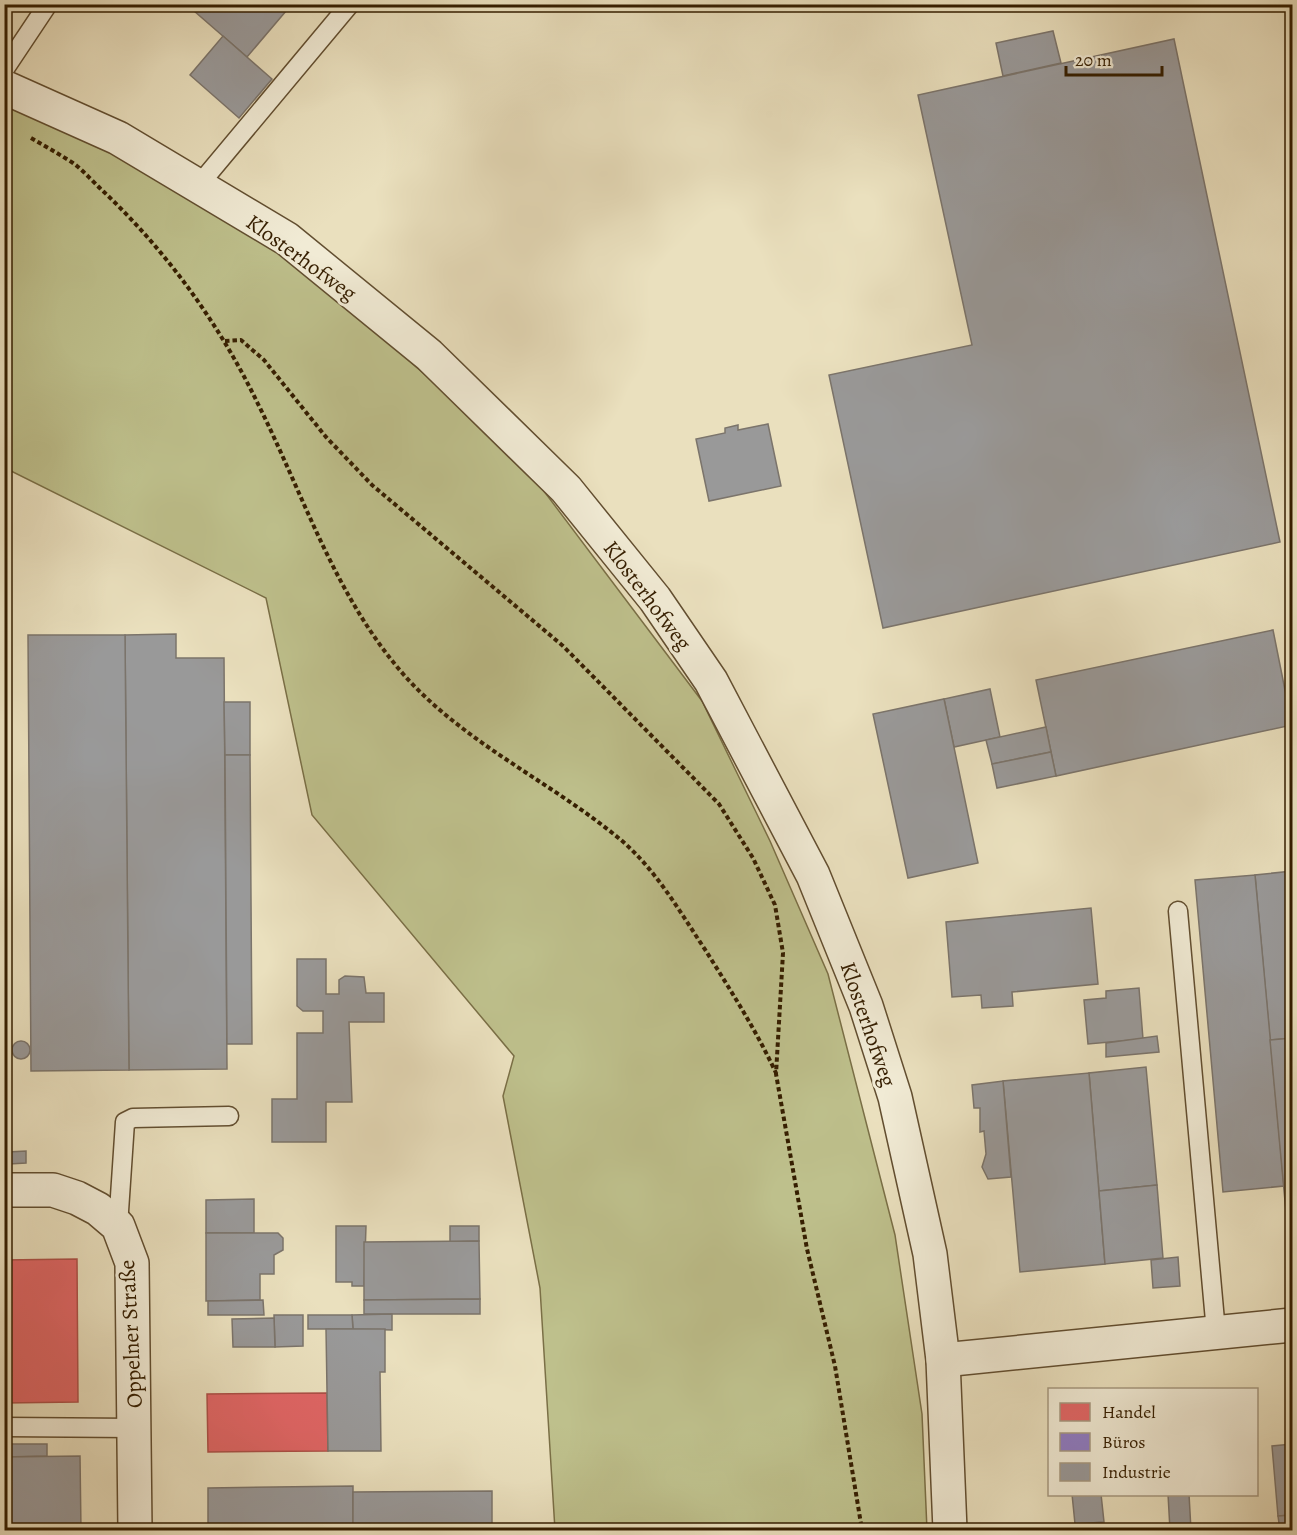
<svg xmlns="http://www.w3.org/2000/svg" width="1297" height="1535" viewBox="0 0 1297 1535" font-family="Alegreya,serif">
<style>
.green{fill:#bec08c;stroke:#7a6f46;stroke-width:1.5}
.shops{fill:#e06666;stroke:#ad5047;stroke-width:1.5}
.offices{fill:#8e7cc3;stroke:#736088;stroke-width:1.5}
.industry{fill:#999;stroke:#7b746b;stroke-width:1.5}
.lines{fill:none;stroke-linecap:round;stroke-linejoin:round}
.lane-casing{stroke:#624e30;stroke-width:21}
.street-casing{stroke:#624e30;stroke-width:36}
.path{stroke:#351e00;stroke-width:4;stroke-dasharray:4.5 3;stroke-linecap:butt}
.lane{stroke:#f1ebd5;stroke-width:18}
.street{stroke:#f1ebd5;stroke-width:33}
.labels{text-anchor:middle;stroke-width:6;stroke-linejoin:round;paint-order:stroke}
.street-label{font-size:22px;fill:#351e00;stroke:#f1ebd5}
</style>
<rect width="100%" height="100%" fill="#eae0be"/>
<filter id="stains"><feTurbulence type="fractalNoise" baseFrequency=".00333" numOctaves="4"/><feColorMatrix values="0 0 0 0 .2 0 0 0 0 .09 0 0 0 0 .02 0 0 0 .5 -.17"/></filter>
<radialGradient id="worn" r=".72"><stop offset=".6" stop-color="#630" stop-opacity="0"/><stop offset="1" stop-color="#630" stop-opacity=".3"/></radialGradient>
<path class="green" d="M4,89L245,215L519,458L702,701L770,841L828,974L895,1235L922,1414L927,1530H555L540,1288L503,1096L514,1056L312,815L266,598L5,468Z"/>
<g class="shops">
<path d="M77,1259L78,1402L4,1403V1260Z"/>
<path d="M327,1393L328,1451L208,1452L207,1394Z"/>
</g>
<path class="offices" d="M1292,1232V1257H1290L1288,1233Z"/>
<g class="industry">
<path d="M186,4H292L247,57Z"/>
<path d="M1053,31L1061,63L1003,76L996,43Z"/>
<path d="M223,36L272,79L239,118L190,75Z"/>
<path d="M1174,39L1280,542L883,628L829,375L972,345L918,95Z"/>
<path d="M768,424L781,486L709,501L696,439L725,433V428L738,425V430Z"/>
<path d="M1273,630L1292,725L1056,776L1036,680Z"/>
<path d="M176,634V658H224L227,1069L129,1070L125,635Z"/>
<path d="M28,635H125L129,1070L31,1071Z"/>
<path d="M990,689L1000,737L954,747L944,699Z"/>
<path d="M944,699L978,863L908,878L873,714Z"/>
<path d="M224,702H250V755H225Z"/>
<path d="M1046,727L1051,752L992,764L986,740Z"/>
<path d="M1051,752L1056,776L997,788L992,764Z"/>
<path d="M225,755H250L252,1044H227Z"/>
<path d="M1292,871V1038L1270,1040L1255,875Z"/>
<path d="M1255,875L1284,1186L1223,1192L1195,880Z"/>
<path d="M1091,908L1098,984L1012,992L1013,1006L982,1008L981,995L952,997L946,922Z"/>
<path d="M297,959H326V994H339V980L345,976L364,977L366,993H384V1022H349L352,1102H326V1142H272V1099H297V1033H323V1011H303L297,1006Z"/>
<path d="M1139,988L1143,1039L1088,1044L1084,1000L1106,998V991Z"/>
<path d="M1157,1036L1159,1052L1106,1057V1043Z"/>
<path d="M1292,1038V1232L1288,1233L1270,1040Z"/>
<circle cx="21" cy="1050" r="9"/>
<path d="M1146,1067L1157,1185L1099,1191L1089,1073Z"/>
<path d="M1089,1073L1105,1264L1020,1272L1003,1081Z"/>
<path d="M1003,1081L1011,1177L988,1179L982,1167L986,1154L984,1131L980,1132V1108H974L972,1085Z"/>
<path d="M4,1145H8L9,1164H4Z"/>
<path d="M26,1151V1163L9,1164L8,1152Z"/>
<path d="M1157,1185L1163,1258L1105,1264L1099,1191Z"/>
<path d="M254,1199V1233H206V1200Z"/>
<path d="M336,1226H366L364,1286H352V1282H336Z"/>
<path d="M450,1226H479V1241L450,1242Z"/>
<path d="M206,1233H278L283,1238V1250L274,1255V1274H260V1300L206,1301Z"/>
<path d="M479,1241L480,1299L364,1300V1242Z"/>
<path d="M1178,1257L1180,1286L1153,1288L1151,1260Z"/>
<path d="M480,1299V1314H364V1300Z"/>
<path d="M263,1300L264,1315H208V1301Z"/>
<path d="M392,1314V1330L353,1329L352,1315Z"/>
<path d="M274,1315H303V1346L275,1347Z"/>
<path d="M308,1315H352L353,1329H308Z"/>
<path d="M274,1318L275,1347H233L232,1319Z"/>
<path d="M326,1329H385V1372H380L381,1451H328Z"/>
<path d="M4,1444H47V1456L4,1457Z"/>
<path d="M1292,1444V1515L1278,1516L1272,1446Z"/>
<path d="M80,1456L81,1530H4V1457Z"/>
<path d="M353,1486V1530H233V1525L208,1526V1488Z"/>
<path d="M492,1491V1530H353V1492Z"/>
<path d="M1072,1494H1101L1104,1522L1075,1524Z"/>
<path d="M1168,1494H1189L1191,1530H1170Z"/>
<path d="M1292,1515V1530H1280L1278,1516Z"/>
<path d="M233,1525V1530H208V1526Z"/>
</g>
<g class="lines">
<g class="lane-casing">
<g id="lane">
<path d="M4,70L48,4"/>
<path d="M198,186L350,4"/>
<path d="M1178,911L1216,1332"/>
<path d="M118,1226L125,1122L133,1118L229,1116"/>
<path d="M4,1427L134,1428"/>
</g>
</g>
<g class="street-casing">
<g id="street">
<path d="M4,87L118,138L287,239L429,355L566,489L655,599L711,681L813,875L866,1006L895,1097L930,1254L943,1360L950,1530"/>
<path d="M4,1190H53L77,1198L98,1209L118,1226L132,1263L135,1530"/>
<path d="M943,1360L1292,1325"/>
</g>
</g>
<g class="path">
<path d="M31,138C45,146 59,154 73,163C84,171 94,183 104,192C168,253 220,325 258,404C303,494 333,590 398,668C459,741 549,780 621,840C657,871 680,912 706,951C731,991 756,1030 776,1073"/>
<path d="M225,341L241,340L264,360L326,437L372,485L563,646L719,804L753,858L775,905L783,953L776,1074L807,1249L835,1366L862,1530"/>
</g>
<use href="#lane" class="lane"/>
<use href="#street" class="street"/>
</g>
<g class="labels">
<g class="street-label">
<text transform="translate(302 257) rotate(36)" y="8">Klosterhofweg</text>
<text transform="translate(648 595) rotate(53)" y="8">Klosterhofweg</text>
<text transform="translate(869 1024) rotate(71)" y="8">Klosterhofweg</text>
<text transform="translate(130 1334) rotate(-93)" y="8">Oppelner Straße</text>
</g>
</g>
<rect width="1297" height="1535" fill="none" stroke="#eae0be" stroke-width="24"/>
<rect x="6" y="6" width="1285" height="1523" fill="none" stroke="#351e00" stroke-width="3"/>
<rect x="12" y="12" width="1273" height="1511" fill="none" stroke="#351e00" stroke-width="1.5"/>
<rect x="1048" y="1388" width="210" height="108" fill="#f1ebd5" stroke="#a69980" stroke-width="1.5"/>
<rect x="1060" y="1403" width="30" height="18" fill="#e06666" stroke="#a69980" stroke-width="1.5"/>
<text x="1102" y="1418" font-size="18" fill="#351e00">Handel</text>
<rect x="1060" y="1433" width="30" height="18" fill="#8e7cc3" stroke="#a69980" stroke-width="1.5"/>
<text x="1102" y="1448" font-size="18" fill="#351e00">Büros</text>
<rect x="1060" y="1463" width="30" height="18" fill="#999999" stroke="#a69980" stroke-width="1.5"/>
<text x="1102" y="1478" font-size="18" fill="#351e00">Industrie</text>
<path d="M1066 66v9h96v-9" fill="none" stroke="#351e00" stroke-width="3"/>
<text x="1075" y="66" font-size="18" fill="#351e00" stroke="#f1ebd5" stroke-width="4.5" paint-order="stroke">20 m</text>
<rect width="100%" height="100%" filter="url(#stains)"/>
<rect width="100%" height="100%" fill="url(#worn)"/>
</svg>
